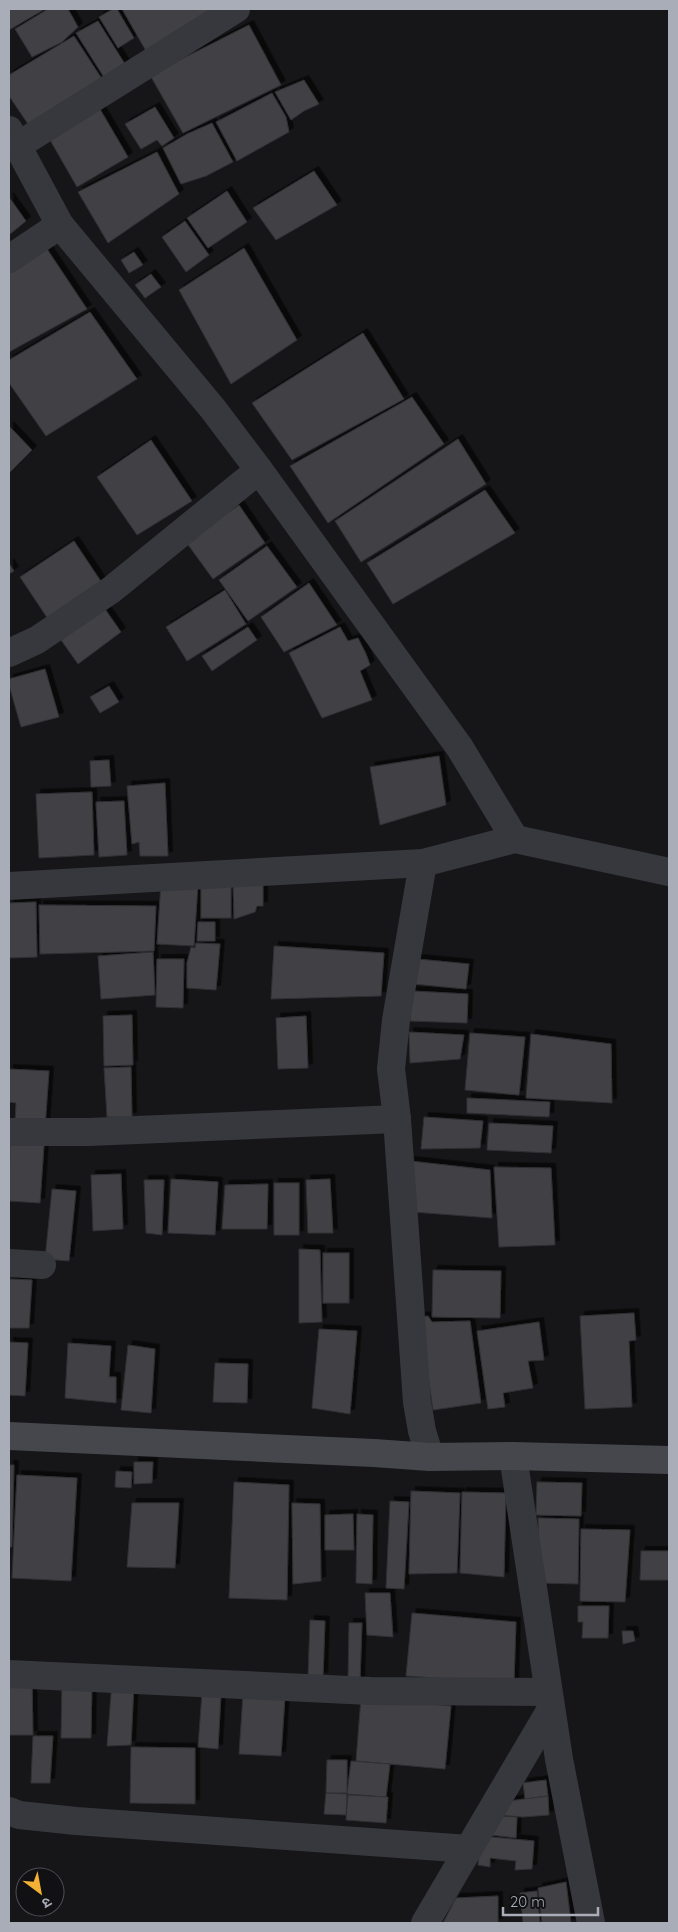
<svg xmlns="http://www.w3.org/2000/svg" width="678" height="1932" viewBox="0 0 678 1932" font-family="Quicksand,'Noto Sans Devanagari',sans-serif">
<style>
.building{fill:#404145;stroke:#303034;filter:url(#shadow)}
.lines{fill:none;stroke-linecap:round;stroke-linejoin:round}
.minor{stroke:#37383d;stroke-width:28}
.secondary{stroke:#45474d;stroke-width:28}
</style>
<defs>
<filter id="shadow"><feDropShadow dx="4.5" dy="-4.5" stdDeviation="0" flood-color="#0009"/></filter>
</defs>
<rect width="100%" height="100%" fill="#161618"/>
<g class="building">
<path d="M9,9H45L9,30Z"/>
<path d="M48,9H68L78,27L62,42L32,57L15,29Z"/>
<path d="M113,9H117L134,38L118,48L99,17Z"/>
<path d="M122,9H210L214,14L146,51Z"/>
<path d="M98,21L128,69L107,82L76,33Z"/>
<path d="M249,25L281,85L183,133L150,75Z"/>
<path d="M74,36L102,79L28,124L9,96V75Z"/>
<path d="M304,80L319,104L304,111L291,120L275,92Z"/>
<path d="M272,93L286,117L289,132L237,161L216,122Z"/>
<path d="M97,104L128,157L77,187L46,133Z"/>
<path d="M155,107L174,138L162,146L157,140L141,149L125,124Z"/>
<path d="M212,123L233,162L206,176L181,184L163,148L187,134Z"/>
<path d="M157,152L179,194L108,243L78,192Z"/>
<path d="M314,171L337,205L276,240L253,208Z"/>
<path d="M227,191L247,222L208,248L187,218Z"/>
<path d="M9,197L26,221L9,235Z"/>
<path d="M185,221L209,255L186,272L162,237Z"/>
<path d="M244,248L297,340L231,384L179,290Z"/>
<path d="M47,249L87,309L9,352V271Z"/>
<path d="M134,252L143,265L129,273L121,260Z"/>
<path d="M151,274L161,287L145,298L135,285Z"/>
<path d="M90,312L137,379L46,436L9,383V360Z"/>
<path d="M363,333L404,399L292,460L252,403Z"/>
<path d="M412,397L444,444L328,523L290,466Z"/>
<path d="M9,426L32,450L9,473Z"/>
<path d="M458,439L486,484L361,562L335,521Z"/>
<path d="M151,440L192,501L137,535L97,477Z"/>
<path d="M485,490L515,533L393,604L367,563Z"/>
<path d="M239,505L265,543L213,579L186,542Z"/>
<path d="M74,541L104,586L50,622L20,577Z"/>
<path d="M267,546L297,587L248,621L219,580Z"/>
<path d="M9,563L14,571L9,574Z"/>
<path d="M309,583L337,625L284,652L261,617Z"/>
<path d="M225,590L246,624L187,661L166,627Z"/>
<path d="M105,609L121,632L78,664L61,640Z"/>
<path d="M248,627L257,640L212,671L202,656Z"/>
<path d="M340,627L348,641L358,638L366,654L370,665L360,671L372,700L322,718L289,653Z"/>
<path d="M45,669L59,717L21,727L9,685V679Z"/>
<path d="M109,686L119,702L100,713L90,697Z"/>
<path d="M439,756L446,805L380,825L370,767Z"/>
<path d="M109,760L111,786L91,787L90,761Z"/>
<path d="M165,783L168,856H140L139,842L132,844L127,786Z"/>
<path d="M92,792L94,855L39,858L36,794Z"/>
<path d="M124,801L127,855L99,857L96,802Z"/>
<path d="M263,880V906H257L255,912L234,919L233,881Z"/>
<path d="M161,883H198L194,946L157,944Z"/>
<rect x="201" y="884" width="30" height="34"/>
<path d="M36,902L37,957L9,958V903Z"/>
<path d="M39,905L156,906L154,951L40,954Z"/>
<path d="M198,922H215V941H197Z"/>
<path d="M196,943L220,944L216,990L187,988V963L191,947L195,948Z"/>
<path d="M274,946L384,953L381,996L271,999Z"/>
<path d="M153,952L155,995L101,999L98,956Z"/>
<path d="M157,959H184L183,1008L156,1007Z"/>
<path d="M417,959L469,964L466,989L414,984Z"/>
<path d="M412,991L468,994L467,1023L410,1021Z"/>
<path d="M132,1015L133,1065L104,1066L103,1016Z"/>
<path d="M306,1016L308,1068L278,1069L276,1018Z"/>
<path d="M409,1032L464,1035L460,1059L410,1063Z"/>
<path d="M470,1033L525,1037L519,1095L465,1090Z"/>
<path d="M531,1034L611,1044L612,1103L526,1098Z"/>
<path d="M131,1067L132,1117H107L104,1068Z"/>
<path d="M9,1069L49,1071L45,1127L15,1125L16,1103L9,1102Z"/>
<path d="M467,1098L550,1102L549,1117L467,1113Z"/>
<path d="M424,1117L483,1121L480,1148L421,1149Z"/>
<path d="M489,1123L553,1126L551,1153L487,1150Z"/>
<path d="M10,1143L44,1145L40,1203L9,1201Z"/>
<path d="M410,1161L490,1170L492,1218L413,1212Z"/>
<path d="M494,1167L551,1168L555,1245L499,1247Z"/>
<path d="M121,1174L123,1229L93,1231L91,1175Z"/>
<path d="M171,1179L218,1182L215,1235L168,1233Z"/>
<path d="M330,1179L333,1233H308L306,1180Z"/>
<path d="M144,1180H164L162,1235L146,1233Z"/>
<rect x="274" y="1183" width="25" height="52"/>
<path d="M268,1184L267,1229H222L225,1185Z"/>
<path d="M52,1189L76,1191L69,1261L45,1259Z"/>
<path d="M299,1249L320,1250L322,1322L299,1323Z"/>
<rect x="323" y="1253" width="26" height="50"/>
<path d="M433,1270L501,1271L500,1318L432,1317Z"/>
<path d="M9,1279L32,1280L29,1328H9Z"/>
<path d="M634,1313L636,1340L629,1341L632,1407L585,1409L580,1316Z"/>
<path d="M428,1316L432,1322L470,1321L481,1403L433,1410L420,1317Z"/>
<path d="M539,1322L544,1360L528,1361L533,1388L503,1393L505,1407L488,1409L477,1331Z"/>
<path d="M319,1329L357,1331L350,1414L312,1408Z"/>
<path d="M9,1342L28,1343L25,1396L9,1395Z"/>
<path d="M68,1343L111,1346L109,1377H116V1403L65,1398Z"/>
<path d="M128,1345L155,1349L151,1413L121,1410Z"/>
<path d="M215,1363L248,1364L247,1403L213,1402Z"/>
<path d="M134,1462H153L152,1483L134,1484Z"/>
<path d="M9,1465H14L12,1547H9Z"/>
<path d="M116,1471L132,1472L131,1488L115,1487Z"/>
<path d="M17,1475L77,1478L71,1581L12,1578Z"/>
<path d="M234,1482L289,1485L287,1600L229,1598Z"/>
<path d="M537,1482L582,1483L581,1516L536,1515Z"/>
<path d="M411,1491L460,1493L457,1573L409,1574Z"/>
<path d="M462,1492L506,1493L504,1577L460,1573Z"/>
<path d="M390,1501L409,1502L404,1589L386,1588Z"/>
<path d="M132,1503H179L175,1568L127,1567Z"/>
<path d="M292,1503L320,1504L321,1581L293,1584Z"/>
<path d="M353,1514L354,1550H325V1515Z"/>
<path d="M357,1514L373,1515L372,1584L356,1583Z"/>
<path d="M538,1518L579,1519L578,1584L540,1583Z"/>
<path d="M581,1529L630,1530L625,1602L580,1601Z"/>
<path d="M641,1551H669V1580H640Z"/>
<path d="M365,1593H390L393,1637L367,1635Z"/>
<path d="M578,1606H609L608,1638H582L583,1622H578Z"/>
<path d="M412,1613L516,1622L514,1683L406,1676Z"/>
<path d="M310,1620L325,1621L323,1677H308Z"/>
<path d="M349,1623H362L360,1681H348Z"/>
<path d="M622,1631H633L635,1641L623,1644Z"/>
<path d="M32,1679L33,1735H9V1680Z"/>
<path d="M62,1682L92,1683L91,1738H61Z"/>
<path d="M112,1682L134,1684L131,1745L107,1746Z"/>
<path d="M202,1693L221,1694L218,1749L198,1747Z"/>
<path d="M243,1695L285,1697L281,1756L239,1754Z"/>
<path d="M361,1698L451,1706L445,1769L356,1761Z"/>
<path d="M33,1736H53L50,1783H31Z"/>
<path d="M131,1747L195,1748V1804L130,1803Z"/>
<path d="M327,1760H347V1793H326Z"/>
<path d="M351,1761L390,1764L386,1797L347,1794Z"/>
<path d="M546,1780L548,1796L525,1799L523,1783Z"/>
<path d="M326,1793L347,1794L346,1815L324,1814Z"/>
<path d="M348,1795L388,1797L386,1823L346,1820Z"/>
<path d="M548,1796L549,1815L523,1817L497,1815L509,1801Z"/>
<path d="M497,1816L517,1817L516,1838L483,1834Z"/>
<path d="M481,1836L534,1841L532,1869L515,1870L516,1861L490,1858V1867L478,1865Z"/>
<path d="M566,1882L571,1923H542L538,1888Z"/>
<path d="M537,1891L540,1923H523L520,1893Z"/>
<path d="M498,1896V1923H443L456,1898Z"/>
</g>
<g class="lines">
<g class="minor">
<path d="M9,130L60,225L213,409L259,470L460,748L515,839"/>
<path d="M17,146L236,9"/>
<path d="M9,259L60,225"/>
<path d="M9,653L37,640L111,590L259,470"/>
<path d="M423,863L396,1020L391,1069L397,1119L417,1402L422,1431L430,1457"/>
<path d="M9,886L423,863L515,839L669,872"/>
<path d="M9,1132H89L397,1119"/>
<path d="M9,1263L42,1265"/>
<path d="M513,1456L559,1759L591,1923"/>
<path d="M9,1674L370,1691L548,1692"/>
<path d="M9,1811L19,1815L76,1821L469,1849"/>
<path d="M425,1923L551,1709"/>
</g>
<path class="secondary" d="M9,1436L374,1453L430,1457L513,1456L669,1460"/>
</g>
<rect width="678" height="1932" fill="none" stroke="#a8adb8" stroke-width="20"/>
<g transform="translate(40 1892) rotate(148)"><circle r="24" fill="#111113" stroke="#4d4f55"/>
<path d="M0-4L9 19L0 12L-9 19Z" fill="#f2b134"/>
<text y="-8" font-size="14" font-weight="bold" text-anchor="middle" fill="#a8adb8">उ</text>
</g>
<path d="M503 1907v8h95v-8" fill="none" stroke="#a8adb8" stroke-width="2.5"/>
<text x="510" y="1907" font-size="15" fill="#a8adb8" stroke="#111113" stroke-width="4" paint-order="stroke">20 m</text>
</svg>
